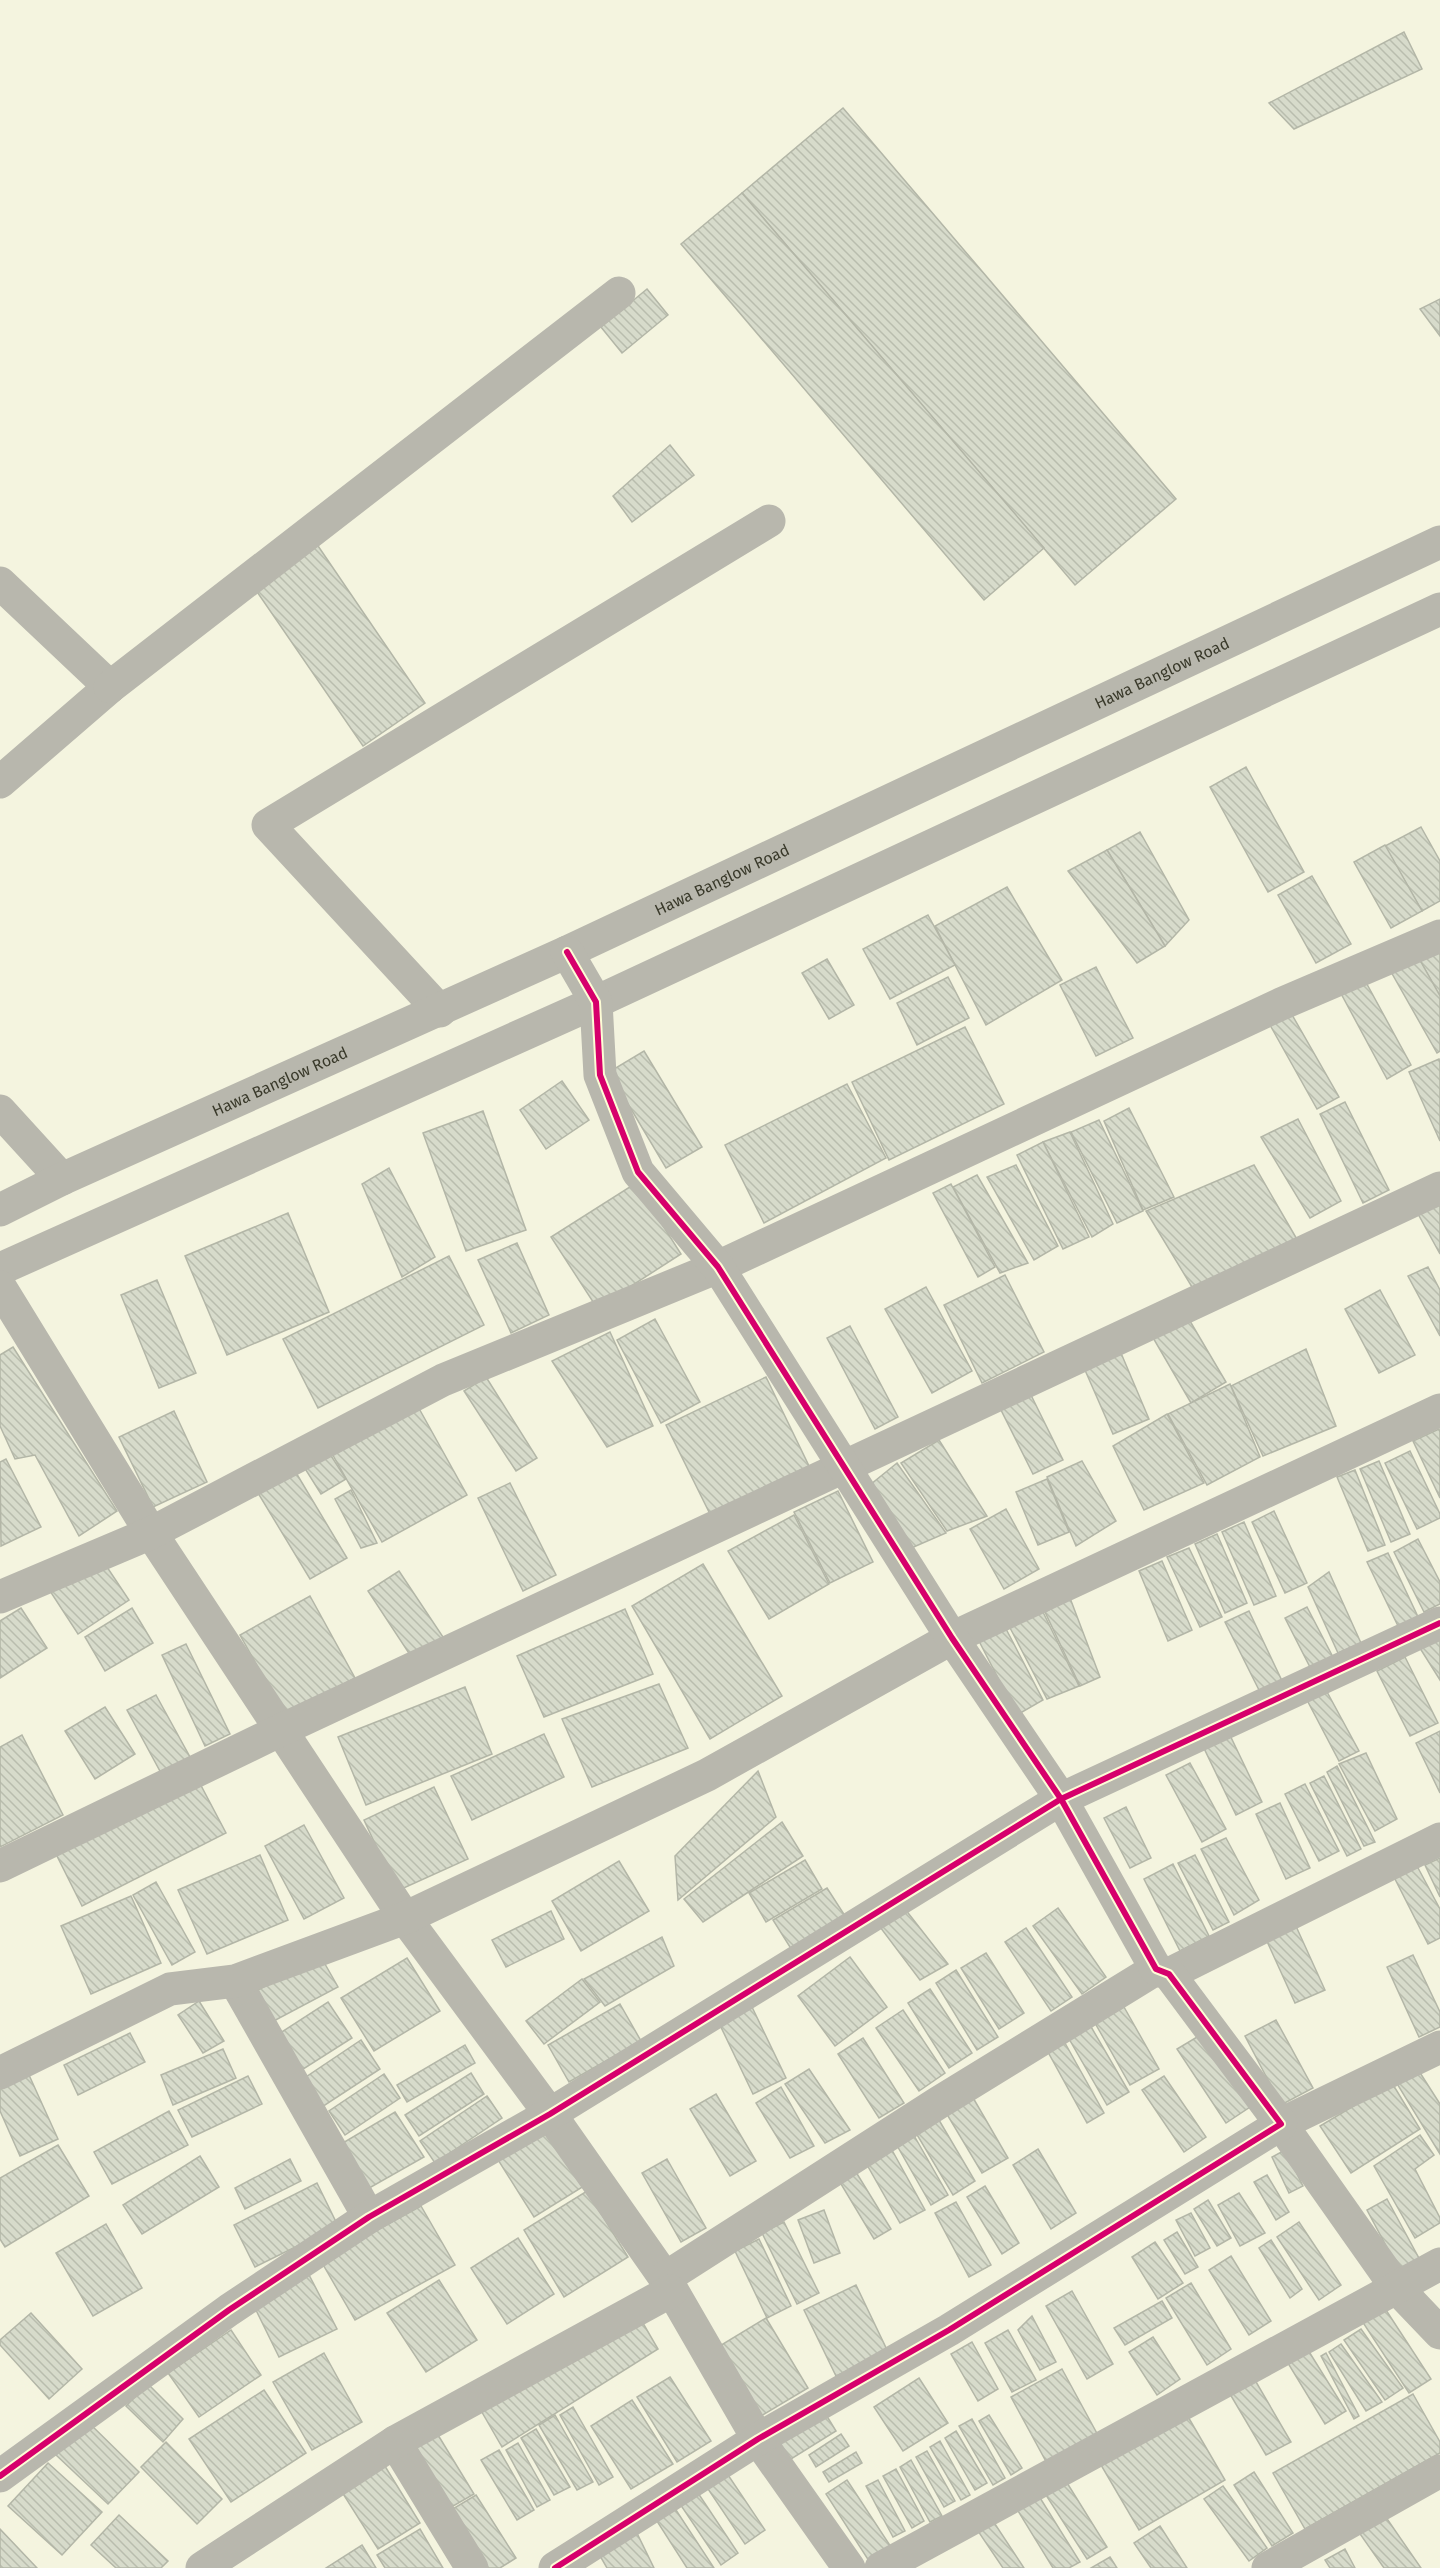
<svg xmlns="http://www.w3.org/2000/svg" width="1440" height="2568" viewBox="0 0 1440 2568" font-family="'Fira Sans',sans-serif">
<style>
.building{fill:url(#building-back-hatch);stroke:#b3b6a7;stroke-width:1.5}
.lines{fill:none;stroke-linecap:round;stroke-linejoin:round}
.minor{stroke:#b8b7ad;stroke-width:33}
.cycleway-casing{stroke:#fdfcd6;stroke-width:10}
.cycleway{stroke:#d6006c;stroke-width:6}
.labels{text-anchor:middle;stroke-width:6;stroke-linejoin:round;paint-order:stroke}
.street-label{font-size:16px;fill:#39392a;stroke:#fdfcd6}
</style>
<defs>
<pattern id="building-back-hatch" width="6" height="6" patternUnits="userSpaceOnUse" patternTransform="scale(1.5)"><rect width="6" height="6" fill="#d7dbcb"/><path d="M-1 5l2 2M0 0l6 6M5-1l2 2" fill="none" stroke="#b9bdae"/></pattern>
</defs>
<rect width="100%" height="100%" fill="#f4f4df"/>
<g class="building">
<path d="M1404,32L1422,69L1294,129L1269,103Z"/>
<path d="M843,108L1176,499L1075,585L742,193Z"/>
<path d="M742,193L1044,548L984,600L681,244Z"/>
<path d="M647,289L668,315L622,353L601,327Z"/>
<path d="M1440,299V336L1420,309Z"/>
<path d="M670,445L694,475L632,522L613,496Z"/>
<path d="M314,540L425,703L363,746L251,583Z"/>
<path d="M1246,767L1304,872L1268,892L1210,787Z"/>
<path d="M1421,827L1440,861V901L1422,911L1385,846Z"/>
<path d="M1140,832L1189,920L1165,946L1107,850Z"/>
<path d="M1385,845L1422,911L1391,928L1354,862Z"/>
<path d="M1107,850L1165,946L1137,963L1068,871Z"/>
<path d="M1312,876L1351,944L1316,963L1278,895Z"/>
<path d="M1007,887L1062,980L986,1025L935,926Z"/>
<path d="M928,915L955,965L890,999L863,949Z"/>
<path d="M1440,942V996L1417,955Z"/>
<path d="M1417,955L1440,996V1051L1437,1053L1390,970Z"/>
<path d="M827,959L854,1005L829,1019L802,973Z"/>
<path d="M1096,967L1133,1038L1096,1056L1060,985Z"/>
<path d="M1362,975L1411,1065L1387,1079L1338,988Z"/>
<path d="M948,977L969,1018L917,1045L897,1003Z"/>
<path d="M1291,1013L1339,1097L1317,1109L1270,1025Z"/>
<path d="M965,1027L1004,1104L889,1160L852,1082Z"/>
<path d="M644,1051L702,1147L666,1168L609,1072Z"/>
<path d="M1439,1059L1440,1062V1141L1409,1072Z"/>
<path d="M562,1081L589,1120L546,1149L520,1110Z"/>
<path d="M847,1084L886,1158L764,1223L725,1145Z"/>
<path d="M1345,1102L1389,1190L1363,1203L1320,1114Z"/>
<path d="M1129,1108L1174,1197L1143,1210L1104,1121Z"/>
<path d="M483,1111L526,1230L466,1251L423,1133Z"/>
<path d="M1298,1119L1341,1201L1310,1218L1261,1137Z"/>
<path d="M1099,1120L1143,1211L1117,1223L1071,1132Z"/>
<path d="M1070,1132L1113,1224L1092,1237L1043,1142Z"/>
<path d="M1043,1142L1089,1237L1063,1249L1017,1155Z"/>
<path d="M1016,1165L1058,1246L1034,1260L987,1177Z"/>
<path d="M1254,1165L1302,1248L1195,1292L1146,1211Z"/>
<path d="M389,1168L435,1257L402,1277L362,1184Z"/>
<path d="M977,1175L1028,1263L1000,1273L953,1187Z"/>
<path d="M636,1183L681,1254L597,1308L551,1237Z"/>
<path d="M951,1184L995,1267L978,1277L933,1193Z"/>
<path d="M1440,1200V1254L1417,1212Z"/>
<path d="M288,1213L329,1312L227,1355L185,1256Z"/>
<path d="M517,1243L549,1315L511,1333L478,1260Z"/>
<path d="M449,1256L484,1325L318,1408L283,1339Z"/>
<path d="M1428,1267L1440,1290V1336L1408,1276Z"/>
<path d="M1005,1275L1044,1352L982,1383L944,1305Z"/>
<path d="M157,1280L196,1373L159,1388L121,1295Z"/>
<path d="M926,1287L972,1371L932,1393L885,1309Z"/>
<path d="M1380,1290L1415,1355L1379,1373L1345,1309Z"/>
<path d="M1187,1316L1226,1382L1191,1403L1152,1336Z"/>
<path d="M655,1319L700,1402L661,1423L617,1340Z"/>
<path d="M850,1326L898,1417L875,1429L827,1338Z"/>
<path d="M610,1332L653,1426L607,1447L552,1361Z"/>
<path d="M1118,1346L1149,1419L1113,1434L1081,1361Z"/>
<path d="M13,1347L117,1511L79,1536L35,1455L15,1459L0,1426V1355Z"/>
<path d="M1306,1349L1336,1426L1263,1456L1231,1386Z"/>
<path d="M486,1377L537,1458L516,1471L464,1391Z"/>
<path d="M766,1377L809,1466L710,1514L666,1425Z"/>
<path d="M1230,1384L1260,1457L1207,1485L1168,1414Z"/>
<path d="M1027,1387L1063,1460L1033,1474L997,1402Z"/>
<path d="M416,1403L467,1495L382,1542L330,1450Z"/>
<path d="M174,1411L207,1482L153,1507L119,1437Z"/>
<path d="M1167,1414L1204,1483L1144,1510L1113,1446Z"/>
<path d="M1439,1429L1440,1432V1498L1413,1441Z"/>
<path d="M939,1440L987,1516L947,1531L901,1463Z"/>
<path d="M328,1451L346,1479L321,1494L304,1467Z"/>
<path d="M1410,1451L1440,1514V1518L1417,1529L1385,1463Z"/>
<path d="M6,1459L41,1527L1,1546L0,1462Z"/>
<path d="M1082,1461L1116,1521L1076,1546L1047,1477Z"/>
<path d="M1379,1461L1410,1534L1391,1542L1360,1469Z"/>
<path d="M897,1463L946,1533L909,1549L870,1485Z"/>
<path d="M1355,1470L1385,1545L1368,1551L1337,1477Z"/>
<path d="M295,1471L347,1558L310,1579L258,1493Z"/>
<path d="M1047,1479L1069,1532L1038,1545L1016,1492Z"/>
<path d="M510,1483L556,1575L523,1591L478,1498Z"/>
<path d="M351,1490L377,1543L361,1548L335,1499Z"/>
<path d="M838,1491L873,1562L830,1583L794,1512Z"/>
<path d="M1006,1509L1039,1569L1004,1589L970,1529Z"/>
<path d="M1274,1511L1307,1583L1285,1593L1252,1522Z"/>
<path d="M794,1515L829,1584L769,1619L728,1551Z"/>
<path d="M1244,1522L1276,1596L1254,1605L1222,1532Z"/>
<path d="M1217,1534L1247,1603L1225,1613L1195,1544Z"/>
<path d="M1418,1539L1440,1582V1604L1424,1612L1394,1552Z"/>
<path d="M1189,1548L1222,1617L1200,1627L1167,1557Z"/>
<path d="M1388,1553L1419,1619L1399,1628L1367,1562Z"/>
<path d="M101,1558L129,1600L78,1634L50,1591Z"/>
<path d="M1162,1561L1192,1630L1168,1641L1139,1571Z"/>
<path d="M703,1564L782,1696L710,1739L632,1606Z"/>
<path d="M399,1571L447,1643L416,1664L368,1591Z"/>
<path d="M1329,1572L1361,1643L1338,1653L1308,1587Z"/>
<path d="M310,1596L355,1678L285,1716L240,1635Z"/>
<path d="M1070,1598L1100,1677L1080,1686L1045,1612Z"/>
<path d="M1307,1607L1336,1663L1314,1675L1285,1618Z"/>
<path d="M21,1608L47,1648L0,1678V1621Z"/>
<path d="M132,1608L153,1643L105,1671L85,1637Z"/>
<path d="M625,1609L653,1674L544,1717L517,1656Z"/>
<path d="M1042,1610L1079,1686L1047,1699L1008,1624Z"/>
<path d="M1249,1611L1283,1683L1261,1694L1225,1622Z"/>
<path d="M1005,1627L1043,1700L1017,1715L979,1641Z"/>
<path d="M1440,1633V1680L1418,1645Z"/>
<path d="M186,1644L230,1734L205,1746L162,1655Z"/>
<path d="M1405,1657L1438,1723L1410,1736L1377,1671Z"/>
<path d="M659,1684L688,1748L592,1787L562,1719Z"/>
<path d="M465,1687L492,1754L366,1805L338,1737Z"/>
<path d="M1326,1690L1359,1751L1339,1761L1307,1700Z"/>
<path d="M156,1695L190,1757L161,1773L127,1710Z"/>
<path d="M105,1707L135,1754L95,1779L65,1731Z"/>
<path d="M1227,1729L1262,1802L1236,1815L1201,1742Z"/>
<path d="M1440,1731V1793L1416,1743Z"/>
<path d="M544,1734L564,1777L472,1820L451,1776Z"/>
<path d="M22,1735L63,1815L0,1847V1747Z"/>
<path d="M1366,1753L1397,1819L1375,1831L1339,1764Z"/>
<path d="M1190,1763L1226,1829L1202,1842L1166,1775Z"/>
<path d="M1337,1766L1375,1842L1364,1846L1327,1772Z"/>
<path d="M758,1771L776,1817L678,1900L675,1856Z"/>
<path d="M1324,1776L1361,1849L1347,1856L1310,1783Z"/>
<path d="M197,1778L226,1833L82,1906L54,1850Z"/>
<path d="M1305,1784L1339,1851L1319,1861L1285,1794Z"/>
<path d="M434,1787L468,1859L397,1891L364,1820Z"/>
<path d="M1280,1803L1310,1868L1286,1879L1256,1814Z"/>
<path d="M1126,1807L1151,1858L1130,1868L1104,1818Z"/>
<path d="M782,1822L803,1856L703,1922L684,1899Z"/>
<path d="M304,1825L344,1898L304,1919L265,1846Z"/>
<path d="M1226,1838L1259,1900L1234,1915L1201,1849Z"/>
<path d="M260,1855L288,1920L207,1954L178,1890Z"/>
<path d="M1195,1855L1229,1922L1213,1930L1178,1863Z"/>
<path d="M1440,1858V1897L1425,1865Z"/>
<path d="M805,1860L822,1889L766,1922L749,1893Z"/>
<path d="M619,1861L649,1911L581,1951L552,1901Z"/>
<path d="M1173,1864L1209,1936L1180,1951L1144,1879Z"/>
<path d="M1417,1866L1440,1909V1938L1428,1944L1394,1877Z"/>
<path d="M156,1882L195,1952L172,1965L133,1895Z"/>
<path d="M827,1888L849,1922L795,1955L773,1920Z"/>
<path d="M131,1896L161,1963L91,1994L61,1926Z"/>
<path d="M1058,1908L1106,1977L1082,1994L1033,1926Z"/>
<path d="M905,1909L948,1964L920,1980L880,1927Z"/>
<path d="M551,1911L564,1939L506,1967L492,1940Z"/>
<path d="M1295,1924L1325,1990L1295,2003L1265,1937Z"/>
<path d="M1026,1928L1072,1997L1051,2011L1005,1942Z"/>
<path d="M662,1937L674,1966L605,2006L584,1979Z"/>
<path d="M986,1953L1024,2013L999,2029L961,1968Z"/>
<path d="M1413,1955L1440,2012V2027L1419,2037L1387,1967Z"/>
<path d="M321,1957L338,1987L270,2023L254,1992Z"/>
<path d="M850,1957L887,2007L835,2046L798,1996Z"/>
<path d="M407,1958L440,2011L374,2051L341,1998Z"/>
<path d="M956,1970L998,2037L977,2050L936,1983Z"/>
<path d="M582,1979L600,2002L544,2044L526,2021Z"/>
<path d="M930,1989L972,2053L949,2068L908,2003Z"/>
<path d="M199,2001L224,2041L203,2053L178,2015Z"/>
<path d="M328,2002L352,2038L297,2073L274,2037Z"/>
<path d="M620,2004L641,2041L569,2082L548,2045Z"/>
<path d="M752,2007L786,2078L753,2094L719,2023Z"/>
<path d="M1124,2007L1159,2069L1130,2085L1095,2023Z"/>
<path d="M903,2010L945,2073L919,2091L876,2028Z"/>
<path d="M1276,2020L1313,2088L1281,2105L1245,2036Z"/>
<path d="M1090,2025L1129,2092L1107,2105L1068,2037Z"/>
<path d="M130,2033L145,2062L78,2095L64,2065Z"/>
<path d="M1202,2034L1250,2107L1226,2123L1177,2049Z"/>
<path d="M863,2038L904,2103L879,2118L838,2054Z"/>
<path d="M361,2040L380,2069L322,2107L303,2079Z"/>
<path d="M1065,2043L1104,2113L1087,2123L1048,2052Z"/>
<path d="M465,2045L475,2063L407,2102L397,2085Z"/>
<path d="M223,2049L236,2078L173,2105L161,2075Z"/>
<path d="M1417,2068L1440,2104V2154L1396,2082Z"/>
<path d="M809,2069L850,2130L825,2143L785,2084Z"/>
<path d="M471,2073L484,2094L419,2136L405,2115Z"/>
<path d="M384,2074L400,2098L345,2135L329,2111Z"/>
<path d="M29,2075L58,2139L20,2156L0,2111V2088Z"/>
<path d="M248,2076L262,2104L192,2137L178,2110Z"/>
<path d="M1164,2076L1206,2137L1184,2152L1142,2090Z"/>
<path d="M1392,2083L1420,2129L1351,2173L1320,2126Z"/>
<path d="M781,2087L814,2146L790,2158L756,2103Z"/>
<path d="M716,2094L756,2161L730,2176L690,2109Z"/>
<path d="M487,2096L502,2118L435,2163L420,2141Z"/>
<path d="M972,2096L1008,2158L982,2173L945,2111Z"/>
<path d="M169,2111L188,2145L112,2184L94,2152Z"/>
<path d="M395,2112L424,2157L364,2191L336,2147Z"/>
<path d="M936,2115L975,2181L953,2195L913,2128Z"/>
<path d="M546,2124L584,2186L534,2217L495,2155Z"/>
<path d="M912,2132L948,2195L931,2205L895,2142Z"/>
<path d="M1420,2135L1434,2155L1415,2169L1440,2218V2223L1415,2238L1374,2166Z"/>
<path d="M887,2141L925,2210L900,2223L862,2156Z"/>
<path d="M58,2145L89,2196L5,2247L0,2239V2178Z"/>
<path d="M1038,2149L1076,2213L1051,2229L1013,2165Z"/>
<path d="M1285,2150L1303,2186L1289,2193L1272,2157Z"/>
<path d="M200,2156L219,2187L142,2234L123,2205Z"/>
<path d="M290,2159L301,2181L245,2209L235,2188Z"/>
<path d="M667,2159L706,2228L681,2242L642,2173Z"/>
<path d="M851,2164L891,2229L874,2239L835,2174Z"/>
<path d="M1267,2175L1289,2212L1276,2220L1254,2182Z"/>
<path d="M317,2183L338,2226L255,2267L234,2225Z"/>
<path d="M985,2186L1019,2243L1002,2254L967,2197Z"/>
<path d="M587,2191L628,2257L564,2297L524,2230Z"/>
<path d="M1239,2193L1265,2233L1240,2246L1218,2205Z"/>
<path d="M1387,2199L1421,2262L1400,2272L1367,2210Z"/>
<path d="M1208,2200L1231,2238L1217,2246L1194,2209Z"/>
<path d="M956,2202L991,2265L969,2277L935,2213Z"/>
<path d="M421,2206L455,2265L355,2320L321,2261Z"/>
<path d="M824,2210L840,2253L814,2263L798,2220Z"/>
<path d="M1191,2213L1210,2248L1195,2256L1176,2220Z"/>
<path d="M784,2222L819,2293L797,2304L762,2233Z"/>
<path d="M1299,2222L1341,2285L1319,2300L1277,2237Z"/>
<path d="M106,2224L142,2288L93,2316L56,2253Z"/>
<path d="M1177,2232L1198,2267L1185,2274L1164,2240Z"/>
<path d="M518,2238L554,2294L507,2324L471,2268Z"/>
<path d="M759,2239L791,2306L767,2318L735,2251Z"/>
<path d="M1271,2240L1302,2289L1290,2298L1259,2248Z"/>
<path d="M1155,2242L1183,2283L1158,2299L1132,2257Z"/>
<path d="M1231,2256L1271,2321L1249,2335L1209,2270Z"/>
<path d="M306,2269L337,2329L279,2357L254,2306Z"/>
<path d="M439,2280L477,2340L426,2372L387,2313Z"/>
<path d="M1191,2283L1231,2349L1207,2365L1166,2298Z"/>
<path d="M856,2285L888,2352L836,2376L804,2310Z"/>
<path d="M1072,2291L1113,2364L1087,2379L1046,2306Z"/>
<path d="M1162,2301L1172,2318L1125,2345L1114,2328Z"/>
<path d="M1384,2307L1431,2379L1409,2393L1362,2321Z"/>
<path d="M31,2313L82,2369L49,2399L0,2345V2340Z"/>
<path d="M1032,2316L1056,2362L1040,2370L1018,2330Z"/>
<path d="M640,2318L658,2349L502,2447L479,2407Z"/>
<path d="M766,2318L808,2388L761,2416L718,2347Z"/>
<path d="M1361,2329L1403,2388L1385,2400L1344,2340Z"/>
<path d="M231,2330L261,2375L199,2417L168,2373Z"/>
<path d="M1008,2330L1036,2380L1012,2392L985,2343Z"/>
<path d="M1153,2337L1180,2379L1157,2395L1129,2352Z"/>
<path d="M972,2342L998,2389L978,2401L951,2354Z"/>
<path d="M1303,2342L1346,2411L1325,2424L1283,2355Z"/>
<path d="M1341,2344L1382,2402L1366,2411L1329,2352Z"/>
<path d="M324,2353L362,2422L312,2450L273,2382Z"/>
<path d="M1326,2353L1359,2416L1354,2419L1321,2356Z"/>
<path d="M1062,2369L1100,2439L1049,2467L1011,2397Z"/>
<path d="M1252,2375L1291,2442L1266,2455L1227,2389Z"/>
<path d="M670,2377L711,2441L677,2462L637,2397Z"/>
<path d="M919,2378L948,2423L903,2451L874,2407Z"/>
<path d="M148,2384L183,2419L163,2442L126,2406Z"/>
<path d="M264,2390L306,2453L231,2502L189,2439Z"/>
<path d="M1413,2394L1440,2442V2453L1305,2529L1273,2473Z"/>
<path d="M632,2400L673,2464L631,2489L591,2426Z"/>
<path d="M573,2407L613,2477L599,2485L560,2415Z"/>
<path d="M825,2413L836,2431L783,2464L772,2445Z"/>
<path d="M555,2415L593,2482L577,2490L539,2425Z"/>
<path d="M989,2415L1022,2468L1011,2475L979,2421Z"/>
<path d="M1187,2415L1225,2480L1139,2530L1101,2465Z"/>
<path d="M972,2419L1005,2478L993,2485L959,2426Z"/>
<path d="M87,2421L139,2472L108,2504L56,2455Z"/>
<path d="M536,2429L570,2487L554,2495L521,2438Z"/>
<path d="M435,2430L474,2494L448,2509L409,2445Z"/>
<path d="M956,2431L987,2483L975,2490L945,2438Z"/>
<path d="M841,2434L849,2446L816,2467L809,2455Z"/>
<path d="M940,2441L970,2495L961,2500L930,2447Z"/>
<path d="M166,2442L222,2499L197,2524L141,2467Z"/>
<path d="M518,2443L550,2500L537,2507L506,2450Z"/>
<path d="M499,2450L534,2510L517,2520L481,2460Z"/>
<path d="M927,2451L955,2501L944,2507L916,2457Z"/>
<path d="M856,2452L862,2463L829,2482L823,2472Z"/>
<path d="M911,2460L942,2516L930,2522L900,2467Z"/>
<path d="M48,2463L102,2512L62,2555L8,2506Z"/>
<path d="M383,2463L420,2523L378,2549L340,2489Z"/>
<path d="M724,2469L765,2530L745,2544L704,2483Z"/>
<path d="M896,2469L924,2521L912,2528L883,2476Z"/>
<path d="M1254,2472L1293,2533L1272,2546L1234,2485Z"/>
<path d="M1064,2478L1107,2547L1087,2559L1044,2492Z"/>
<path d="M847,2480L891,2547L869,2561L826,2494Z"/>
<path d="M878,2480L905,2531L893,2537L866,2486Z"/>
<path d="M1223,2486L1267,2548L1249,2561L1204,2499Z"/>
<path d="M696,2490L738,2553L721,2565L678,2501Z"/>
<path d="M1037,2493L1080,2562L1069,2568H1053L1015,2506Z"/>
<path d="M476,2495L516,2558L500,2568H480L446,2513Z"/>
<path d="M674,2507L714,2568H687L655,2518Z"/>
<path d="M1383,2513L1421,2568H1384L1358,2531Z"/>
<path d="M119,2515L168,2561L161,2568H116L91,2545Z"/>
<path d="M993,2521L1024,2568H1003L978,2531Z"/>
<path d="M633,2525L654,2568H607L596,2549Z"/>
<path d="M1160,2526L1187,2568H1151L1134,2543Z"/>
<path d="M0,2529L37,2568H0Z"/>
<path d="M420,2529L443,2568H385L377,2555Z"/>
<path d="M362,2545L376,2568H326Z"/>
<path d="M1345,2549L1355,2568H1330L1325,2560Z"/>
<path d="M1110,2557L1117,2568H1091Z"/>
</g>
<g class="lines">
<g class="minor">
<path d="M0,583L110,687L0,782"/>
<path d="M110,687L619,293"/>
<path d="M440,1011L268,825L769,521"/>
<path d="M0,1111L62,1179"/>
<path id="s1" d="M0,1210L62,1179L567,952L1440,542"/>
<path d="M0,1269L596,1002L1440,609"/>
<path d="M0,1287L151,1533L405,1918L550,2114L665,2278L758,2439L849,2568"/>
<path d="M0,1597L151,1533L443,1380L718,1267L1281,1004L1440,936"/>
<path d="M0,1866L281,1730L1440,1188"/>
<path d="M1169,1974L1440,1839"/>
<path d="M235,1981L369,2217"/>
<path d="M1440,2047L1281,2124L1396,2287L1440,2333"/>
<path d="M0,2073L170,1989L235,1981L405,1918L707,1775L952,1638L1440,1410"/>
<path d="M665,2278L938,2103L1156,1969"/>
<path d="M395,2442L472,2568"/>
<path d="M0,2476L229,2310L369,2217L550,2114L1061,1799L1440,1623"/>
<path d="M202,2568L395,2442L671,2291"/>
<path d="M555,2568L758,2439L949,2330L1281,2124L1169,1974L1156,1969L1061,1799L952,1638L718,1267L638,1172L600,1075L596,1002L567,952"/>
<path d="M881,2568L1440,2264"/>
<path d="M1268,2568L1440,2471"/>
</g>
<g class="cycleway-casing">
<g id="cycleway">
<path d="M0,2476L229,2310L369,2217L550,2114L1061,1799L1440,1623"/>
<path d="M555,2568L758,2439L949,2330L1281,2124L1169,1974L1156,1969L1061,1799L952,1638L718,1267L638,1172L600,1075L596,1002L567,952"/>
</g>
</g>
<use href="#cycleway" class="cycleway"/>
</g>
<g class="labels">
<g class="street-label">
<text dy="6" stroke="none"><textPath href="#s1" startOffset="1280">Hawa Banglow Road</textPath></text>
<text dy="6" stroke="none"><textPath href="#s1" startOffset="794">Hawa Banglow Road</textPath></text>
<text dy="6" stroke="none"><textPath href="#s1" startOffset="308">Hawa Banglow Road</textPath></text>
</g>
</g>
</svg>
